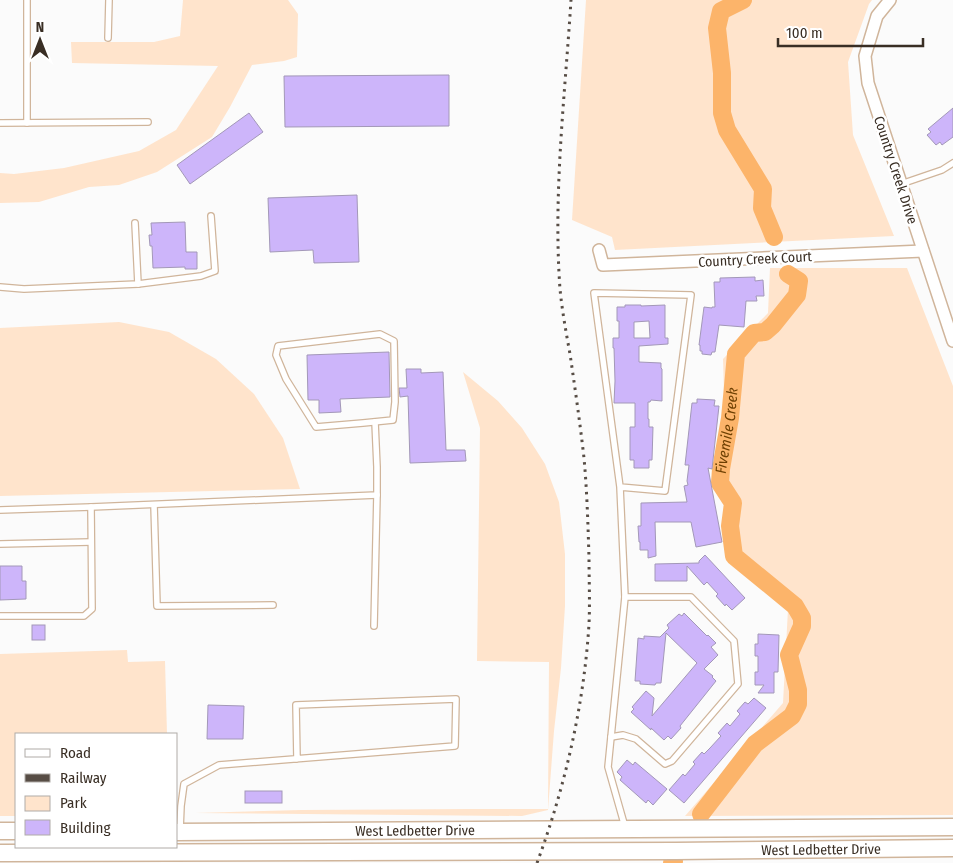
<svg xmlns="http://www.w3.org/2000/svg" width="953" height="863" viewBox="0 0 953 863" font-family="'Fira Sans Condensed',sans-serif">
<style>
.green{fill:#ffe4cc}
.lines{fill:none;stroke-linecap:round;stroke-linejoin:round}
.river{stroke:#fcb46a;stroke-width:18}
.building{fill:#cdb5fa;stroke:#a398b8;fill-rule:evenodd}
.service-casing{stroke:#d0b59b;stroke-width:8}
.minor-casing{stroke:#d0b59b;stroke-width:14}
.secondary-casing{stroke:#d0b59b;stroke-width:19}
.service{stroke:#fff;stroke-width:5.5}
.minor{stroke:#fff;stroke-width:11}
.secondary{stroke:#fff;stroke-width:16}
.rail{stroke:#574d45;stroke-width:3;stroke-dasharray:2.5 5;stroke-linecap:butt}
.labels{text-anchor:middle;stroke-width:5;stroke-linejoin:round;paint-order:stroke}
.street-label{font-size:14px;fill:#392e24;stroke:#fff}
.water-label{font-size:15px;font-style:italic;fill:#6e4003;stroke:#fff}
</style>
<rect width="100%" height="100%" fill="#fbfbfb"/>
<g class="green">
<path d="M183,0H288L298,14L297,57L284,61L252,65L230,107L212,137L157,172L119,185L89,187L39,202L0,203V173L14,174L64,168L139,151L176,130L218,66L72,63L71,42H154L180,36Z"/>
<path d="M586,0H872L869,4L848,62L853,135L894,236L615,250L612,237L572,220Z"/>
<path d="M770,268H907L953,386V815L685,816L783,703L788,609L729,558L723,359L768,313Z"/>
<path d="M119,322L169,332L216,359L254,394L283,438L300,489L0,496V328Z"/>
<path d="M463,372L498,401L522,428L545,464L559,502L565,554V606L561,668L554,731L548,810L522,816L195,813L301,810L470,809H548L549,662L477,661L480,428Z"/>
<path d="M127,650L128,662L165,661L167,734H16V816H0V654Z"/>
</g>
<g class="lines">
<g class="river">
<path d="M743,0L721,11L717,28L722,73V113L727,130L763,189L762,208L774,237"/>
<path id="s1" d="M701,814L755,744L792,716L798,704V690L789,655L802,626V618L795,606L734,556L730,526L733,503L720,483L721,469L730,418L736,354L754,333L765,332L773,325L797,295L799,281L788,274"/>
<path d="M672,863L674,861"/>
</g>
</g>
<g class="building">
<path d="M449,75V126L285,127L284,76Z"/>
<path d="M953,108V137L942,145L940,142L936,145L927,135L931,132L928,129Z"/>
<path d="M249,113L263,132L190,184L177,165Z"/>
<path d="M357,195L359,262L314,263L313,250L270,252L268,198Z"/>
<path d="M185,222L186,252H197V269H185V267L153,268L152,246H150L149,235H152L151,223Z"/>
<path d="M755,277V281L763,280L764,296H756L757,301H746L744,327L719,325L715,352H712L711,355L702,354V351H700V345H699L704,307L712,308V307H715L714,282H720V278Z"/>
<path d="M625,305H641V306L665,305V338H668V344L639,346V362L661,363V368L662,369V401L651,400L650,402H648V419H649V427H653L652,460H649V468H634V460H630V427H635V403H614L615,381L614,348H613V338H619V321H617V307H625ZM649,321L650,338H634V322Z"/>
<path d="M389,352L390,397L340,399L341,412L319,413V400H308L307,355Z"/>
<path d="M406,369H421V373L443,372L446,450H465L466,461L410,463L408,396L400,397L399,388H407Z"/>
<path d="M697,399L715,400L714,406H719L712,469L708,468L722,542L696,547L691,522H655L656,556L648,558V550H640V542H639L638,526H641V503L687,502L684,486L688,485L687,481L689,465H685L692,403H697Z"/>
<path d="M705,555L745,598L732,610L726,604L725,606L716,596L718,594L707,582L704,585L687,566V581H655V564L699,563V561Z"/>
<path d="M0,566H22V581H26V599L0,600Z"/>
<path d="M684,613L707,636L708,635L716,643L711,647L718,655L704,669L713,676L712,677L716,681L680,726L681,728L671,739L668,736L664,740L651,728V730L631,712L634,709L632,707L646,691L654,698L652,716L697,663L666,633L661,683H656L655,685L640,684V681H635L638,638L644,639V636L660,637L669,628L667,625L679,614L682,616Z"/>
<rect x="32" y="625" width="13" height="15"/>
<path d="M758,634L779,635L778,672H774V693H758L764,685H755V672H758V656H755V644H758Z"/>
<path d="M754,698L766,708L684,803L669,790L683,774L685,776L695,764L693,762L702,752L704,754L710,748L721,736L718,733L727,723L730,726L740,714L737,711L745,702L748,704Z"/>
<path d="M208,705L244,706L243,739H207Z"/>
<path d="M627,760L633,765L635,762L667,789L653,805L648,800L646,803L620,780L622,777L617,772Z"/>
<rect x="245" y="791" width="37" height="12"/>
</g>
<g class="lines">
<g class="service-casing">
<g id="service">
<path d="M108,38L109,0"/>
<path d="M0,123L148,122"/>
<path d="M27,123V0"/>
<path d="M901,184L942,170L953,163"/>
<path d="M138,284L201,276L215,271L211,216"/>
<path d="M0,287L24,289L138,284L135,223"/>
<path d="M380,334L394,341L395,402L393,420L363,423L316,427L286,379L276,355L278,346Z"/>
<path d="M620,487L665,491L691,295L594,293L620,487L625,597L608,767L625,827"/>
<path d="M154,505L157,606L273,605"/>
<path d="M0,510L91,507L377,495V467L375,422"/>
<path d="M0,544L91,542"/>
<path d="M0,616H84L92,609L91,507"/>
<path d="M374,626L377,495"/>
<path d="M611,737L623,735L636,739L665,764L672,761L738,684L734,641L691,597H625"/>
<path d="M180,830L181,806L184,784L219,765L455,746L456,699L296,705L297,759"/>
</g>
</g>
<g class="minor-casing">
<g id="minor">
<path d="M890,0L877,16L865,56L868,83L953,341"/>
<path d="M599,250L603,265L923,251"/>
</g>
</g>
<g class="secondary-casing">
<g id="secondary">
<path d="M0,831H16"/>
<path id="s2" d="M176,832L953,827"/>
<path id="s3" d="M0,853L676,851L953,848"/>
</g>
</g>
<use href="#service" class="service"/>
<use href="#minor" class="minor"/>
<use href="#secondary" class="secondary"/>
<path class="rail" d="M537,863C565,787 584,705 589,624C590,602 589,580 589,558C588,525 587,491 584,458C580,423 575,388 570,354C566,332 562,310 560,289C553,193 565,96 571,0"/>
</g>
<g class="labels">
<g class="street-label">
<text transform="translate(896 170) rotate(72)" y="5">Country Creek Drive</text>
<text transform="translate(755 259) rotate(-3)" y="5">Country Creek Court</text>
<text dy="5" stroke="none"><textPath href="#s2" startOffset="239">West Ledbetter Drive</textPath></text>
<text dy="5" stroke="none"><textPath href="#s3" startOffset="821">West Ledbetter Drive</textPath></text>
</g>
<g class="water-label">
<text dy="5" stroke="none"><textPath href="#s1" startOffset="461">Fivemile Creek</textPath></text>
</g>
</g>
<rect x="15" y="733" width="162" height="115" fill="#ffffff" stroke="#b0aba7"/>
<rect x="25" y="749" width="25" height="8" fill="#ffffff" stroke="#b0aba7"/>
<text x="60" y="758" font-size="15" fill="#392e24">Road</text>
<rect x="25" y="774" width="25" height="8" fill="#574d45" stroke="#b0aba7"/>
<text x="60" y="783" font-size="15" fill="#392e24">Railway</text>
<rect x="25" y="796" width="25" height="15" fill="#ffe4cc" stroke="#b0aba7"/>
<text x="60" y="808" font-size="15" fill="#392e24">Park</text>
<rect x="25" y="820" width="25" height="15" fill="#cdb5fa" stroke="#b0aba7"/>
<text x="60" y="833" font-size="15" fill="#392e24">Building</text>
<g transform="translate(40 40)" stroke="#ffffff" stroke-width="4" paint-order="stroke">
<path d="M0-4L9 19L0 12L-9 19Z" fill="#392e24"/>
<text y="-8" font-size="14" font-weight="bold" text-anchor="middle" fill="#392e24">N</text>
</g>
<path d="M778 38v8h145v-8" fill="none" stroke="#392e24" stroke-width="2.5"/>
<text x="786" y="38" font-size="15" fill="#392e24" stroke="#ffffff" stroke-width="4" paint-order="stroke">100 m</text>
</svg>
